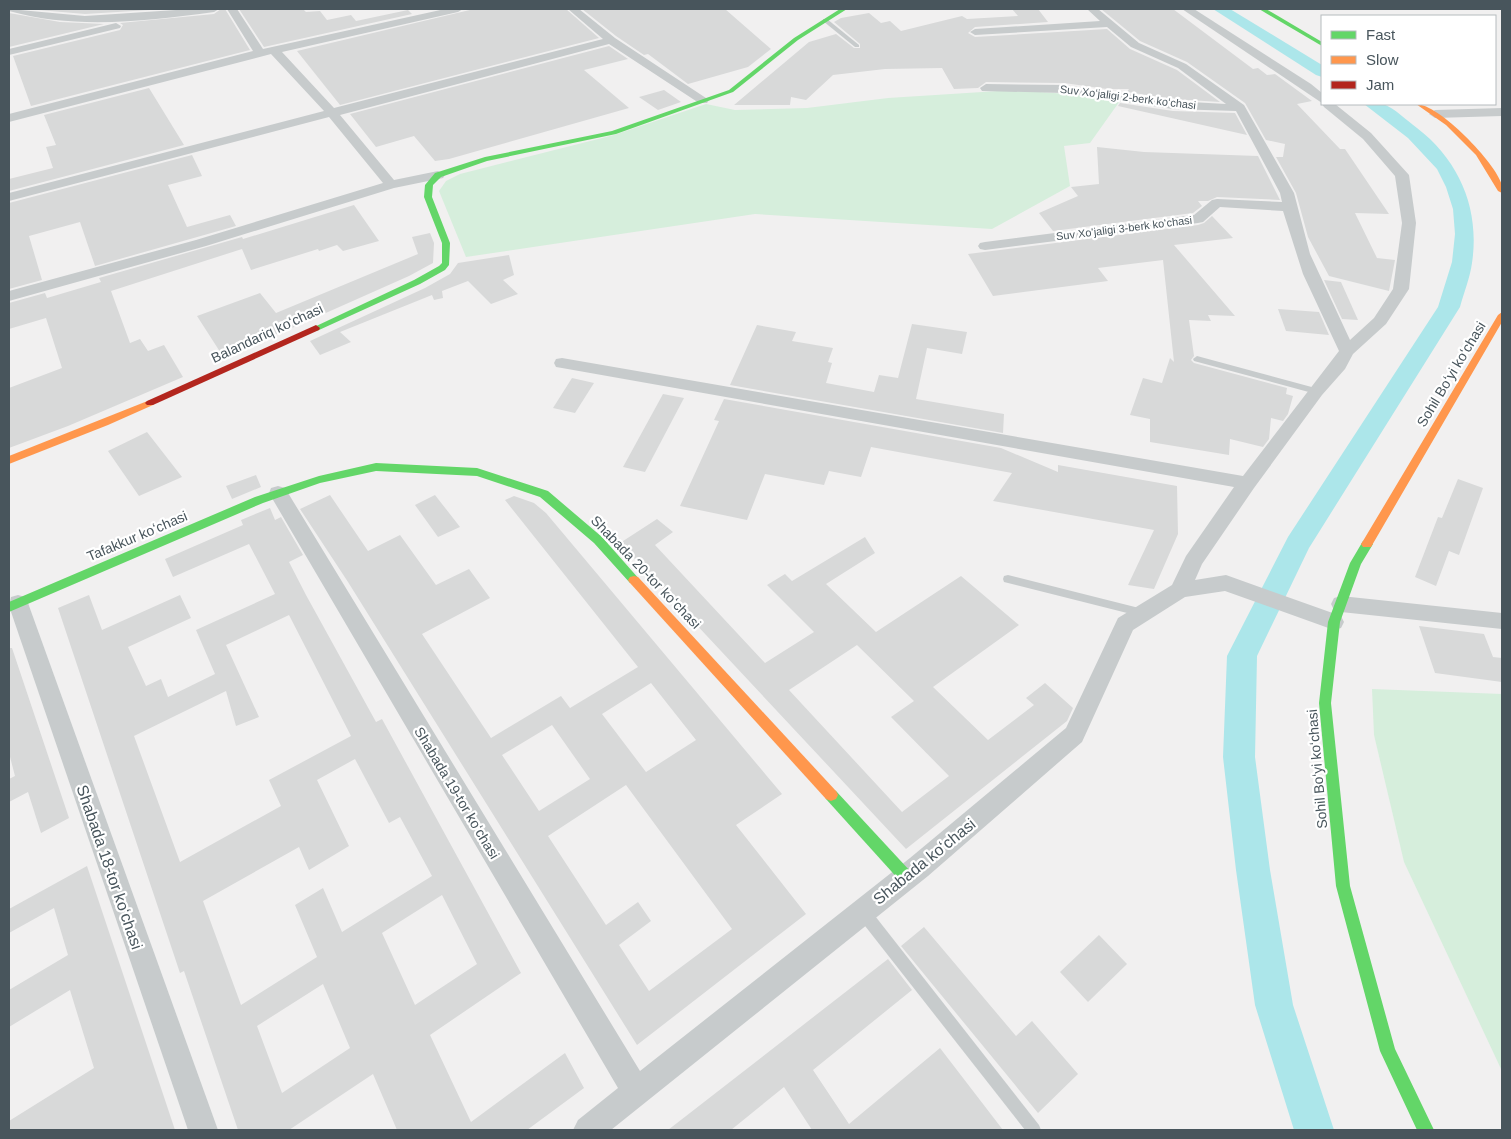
<svg xmlns="http://www.w3.org/2000/svg" width="1511" height="1139" viewBox="0 0 1511 1139" font-family="Arial,sans-serif">
<style>
.green{fill:#d6eedc}
.lines{fill:none;stroke-linecap:round;stroke-linejoin:round}
.canal{fill:#ace6ea;fill-rule:evenodd}
.building{fill:#d8d9d9;fill-rule:evenodd}
.lane{fill:#c7cbcc;fill-rule:evenodd}
.street{fill:#c7cbcc;fill-rule:evenodd}
.fast{fill:#63d668;fill-rule:evenodd}
.slow{fill:#ff974d;fill-rule:evenodd}
.jam{fill:#b3261e;fill-rule:evenodd}
.labels{text-anchor:middle;stroke-width:4.5;stroke-linejoin:round;paint-order:stroke}
.far-street-label{font-size:11px;fill:#48555c;stroke:#fff}
.street-label{font-size:14px;fill:#48555c;stroke:#fff}
.near-street-label{font-size:16px;fill:#48555c;stroke:#fff}
</style>
<rect width="100%" height="100%" fill="#f1f0f0"/>
<g class="green">
<path d="M1014,90L1122,98L1090,143L1064,146L1070,186L992,229L755,214L466,257L439,191L446,181L460,174L614,135L706,104L735,110L807,108L888,98Z"/>
<path d="M1372,689L1502,694V1071L1404,862L1374,735Z"/>
</g>
<g class="lines">
<g class="canal">
<path d="M1213,9H1230L1322,65V77L1316,75Z"/>
<path d="M1364,104C1369,104 1378,102 1383,104C1395,108 1407,121 1417,128C1460,161 1480,210 1472,263C1470,278 1464,292 1460,307L1309,548L1257,656L1255,757L1270,870L1293,1005L1334,1130H1294L1255,1005L1236,870L1223,757L1227,656L1288,537L1438,307L1452,262L1455,234L1453,209L1446,187L1437,169L1408,138Z"/>
</g>
</g>
<g class="building">
<path d="M27,9H166L85,14Z"/>
<path d="M221,9H225L250,50L31,106L13,56L120,30L123,25L120,23L214,14Z"/>
<path d="M239,9H303L306,12L320,11L327,20L351,15L356,21L408,10L412,14L264,47Z"/>
<path d="M474,9H566L599,38L340,105L297,51Z"/>
<path d="M582,9H725L771,49L748,67L688,84L648,54L644,55L616,36Z"/>
<path d="M1012,9H1038L1048,22L975,27L968,33L975,37L1107,29L1130,49L1177,70L1220,102L1173,99L1127,92L1129,89H1107L1064,83L986,82L978,88L954,89L942,68L885,69L833,75L806,100L791,97L790,105H734L809,42L836,34L854,48H860V44L834,22L841,18L869,13L881,23L890,21L901,31L962,16L967,19L1018,16Z"/>
<path d="M1101,9H1173L1253,69L1258,68L1267,75L1275,74L1312,101L1297,104L1340,149H1345L1389,214L1355,213L1377,258L1395,260L1389,291L1329,276L1308,237L1296,193L1276,157H1283L1285,144L1266,140L1245,103L1187,62L1140,41Z"/>
<path d="M9,13L60,22L104,24L9,47Z"/>
<path d="M609,46L628,59L584,70L629,108L449,159L435,161L414,136L376,147L350,114Z"/>
<path d="M149,88L184,145L9,191V179L53,168L46,147L56,145L44,115Z"/>
<path d="M664,90L681,102L658,110L639,97Z"/>
<path d="M1120,103L1173,111L1235,113L1247,135L1118,106Z"/>
<path d="M1097,147L1144,152L1258,156L1280,200L1217,197L1208,201H1198L1202,206L1193,213L1053,231L1039,213L1078,196L1071,187L1099,184Z"/>
<path d="M192,155L202,176L168,185L187,227L230,215L236,226L95,266L80,222L29,236L42,280L9,289V203Z"/>
<path d="M354,205L379,241L343,251L337,245L319,251L318,249L251,270L242,249L111,291L130,343L140,339L148,351L164,345L183,377L68,426L9,448V388L62,368L46,318L9,329V303L45,293L47,298L101,282L99,278L242,237L243,239Z"/>
<path d="M1212,216L1233,238L1174,245L1235,316L1208,315L1211,321L1189,320L1194,356L1191,360L1194,363L1287,388L1286,394L1293,396L1288,414L1283,421L1271,418L1269,439L1263,447L1230,439L1229,455L1150,442V419L1130,415L1143,378L1162,383L1170,358L1174,362L1163,260L1098,268L1108,281L993,296L968,254L1198,225L1204,223Z"/>
<path d="M430,233L434,243L433,263L409,276L292,328L242,347L244,349L224,358L197,316L260,293L276,313L418,254L412,237Z"/>
<path d="M509,255L514,275L503,280L518,294L491,304L468,281L442,291L443,298L434,300L432,295L340,332L351,342L320,355L310,341L425,288L450,274L458,263Z"/>
<path d="M1324,280L1341,282L1358,320L1342,319Z"/>
<path d="M1278,309L1319,312L1329,335L1286,331Z"/>
<path d="M912,324L967,332L962,354L927,348L916,399L1004,414L1003,433L730,385L757,325L796,332L792,341L833,348L828,362L832,363L826,383L874,392L879,375L898,378Z"/>
<path d="M572,378L594,383L575,413L553,408Z"/>
<path d="M663,394L684,398L645,472L623,467Z"/>
<path d="M724,399L1001,448L1058,472V465L1177,486L1178,534L1154,589L1128,585L1154,530L993,501L1012,473L871,447L861,477L829,471L824,485L765,474L747,520L680,506L719,421L714,420Z"/>
<path d="M147,432L182,477L139,496L108,451Z"/>
<path d="M256,475L261,487L232,499L226,486Z"/>
<path d="M1458,479L1483,488L1459,555L1449,551L1436,586L1415,577L1438,517L1442,518Z"/>
<path d="M330,495L368,551L400,535L436,585L469,569L490,598L422,634L491,738L561,696L570,708L638,667L505,500L514,496L534,503L546,513L782,794L736,825L806,914L637,1045L348,582L300,509ZM651,683L696,740L646,772L602,714ZM552,725L590,779L539,811L502,755ZM626,785L732,929L649,991L619,945L651,921L638,902L606,925L548,836Z"/>
<path d="M435,495L460,527L438,537L415,505Z"/>
<path d="M270,508L275,520L281,517L303,555L289,562L306,595L376,722L382,719L521,973L430,1035L471,1122L565,1053L584,1088L527,1130H397L373,1074L289,1130H238L184,971L180,973L58,608L89,595L102,630L180,595L191,618L128,647L146,686L161,679L168,697L215,674L196,630L275,594L249,544L173,577L165,559L243,525L241,520ZM289,615L351,736L269,780L281,806L180,862L134,736L226,691L236,726L259,717L226,645ZM355,759L389,823L400,817L432,876L342,932L323,888L295,905L317,957L241,1005L203,901L299,847L309,870L349,846L317,780ZM442,895L477,964L415,1005L382,933ZM323,984L350,1048L282,1093L257,1026Z"/>
<path d="M657,519L673,532L655,545L765,663L814,632L767,585L785,574L792,581L865,537L875,553L826,584L876,632L961,576L1019,625L933,687L988,740L1034,705L1026,698L1045,683L1073,708L1067,721L906,849L620,543ZM857,645L914,701L891,717L949,776L902,812L789,690Z"/>
<path d="M1419,626L1484,634L1493,657L1502,658V682L1435,673Z"/>
<path d="M9,648H12L69,818L41,833L28,792L9,802V779L15,776L9,753Z"/>
<path d="M87,866L175,1130H9V1121L94,1068L70,990L9,1027V990L68,955L54,908L9,933V909Z"/>
<path d="M924,927L1016,1036L1032,1021L1078,1074L1038,1113L901,946Z"/>
<path d="M1099,935L1127,964L1088,1002L1060,972Z"/>
<path d="M888,959L912,990L813,1070L849,1124L940,1048L1003,1130H812L784,1087L731,1130H668Z"/>
</g>
<g class="lines">
<g class="lane">
<path d="M823,19H827L859,45V47H855L823,21Z"/>
<path d="M1197,356L1319,389L1320,391L1316,394L1194,361L1193,359Z"/>
<path d="M1008,575L1143,609L1147,610L1148,613L1147,616L1143,617L1004,582L1003,579L1004,576Z"/>
<path d="M863,906L868,907L1039,1125L1041,1130H1025L858,917L857,912L858,907Z"/>
</g>
<g class="street">
<path d="M9,9L85,16L191,9H219L214,12C146,21 77,30 9,11Z"/>
<path d="M227,9H237L263,49L445,9H463L458,12L282,52L334,108L603,39L568,9H579L615,38L709,100L707,103H699L609,44L340,115L394,180L438,171L445,175L443,178L394,188L206,246L9,301V291L196,240L383,183L329,117L9,201V193L324,111L271,54L9,122V114L253,51Z"/>
<path d="M1087,9H1098L1139,43L1186,64L1244,105L1294,193L1310,254L1350,340L1374,318L1393,289L1402,223L1395,176L1363,139L1324,107L1322,104H1335L1371,133L1409,175L1416,223L1409,289L1386,324L1353,354L1345,369L1322,395L1254,488L1202,564L1195,580L1226,575L1341,616L1344,622L1341,628L1334,630L1225,591L1185,597L1133,630L1082,742L928,876L611,1130H573L578,1120L618,1088L269,493L271,488L278,486L285,488L640,1071L910,858L1066,728L1118,618L1172,585L1186,556L1234,487L562,368L556,367L554,363L556,359L562,358L1243,476L1339,351L1303,274L1283,211L1220,207L1203,222L1198,223L985,250L980,249L978,246L980,243L985,242L1194,215L1212,200L1217,199L1282,202L1280,193L1236,111L1173,109L1064,93L982,91L980,88L986,84L1064,85L1173,101L1226,104L1178,68L1131,47L1107,27L975,35L970,32L975,29L1100,21Z"/>
<path d="M1182,9H1194L1311,84L1322,93V103Z"/>
<path d="M116,23L121,26L120,28L9,55V49Z"/>
<path d="M1502,108V116L1435,118L1429,114L1435,110Z"/>
<path d="M18,595L25,597L28,603L218,1130H188L9,606L11,597Z"/>
<path d="M1341,596L1502,613V629L1341,612L1334,610L1331,604L1334,598Z"/>
</g>
<g class="fast">
<path d="M840,9H847L798,40L733,92L616,134L487,161L441,177L433,185L432,197L450,243L449,265L445,270L420,284L319,330L316,331L312,328L414,280L439,266L442,263V243L424,197L425,185L435,173L485,157L612,131L729,90L794,38Z"/>
<path d="M1259,9H1266L1322,42V46Z"/>
<path d="M376,463L477,468L548,491L602,537L640,580L638,583H630L594,543L540,497L477,476L376,471L320,483L263,503L9,612V602L255,497L319,476Z"/>
<path d="M1367,540L1373,544L1361,564L1340,622L1331,703L1350,886L1395,1049L1434,1130H1417L1380,1051L1336,886L1319,703L1328,622L1350,563L1363,541Z"/>
<path d="M831,789L836,791L911,872L913,877L911,882L906,884L901,882L826,799L824,795L826,791Z"/>
</g>
<g class="slow">
<path d="M1416,104C1439,104 1496,163 1502,185C1503,188 1502,191 1502,193L1498,191L1476,155L1446,125Z"/>
<path d="M1502,312V322L1371,547H1363L1361,544L1363,541L1498,315Z"/>
<path d="M150,400L153,401L155,403L153,405L108,425L9,464V456Z"/>
<path d="M634,576L638,577L836,791L838,795L836,799L831,801L826,799L630,583L628,580L630,577Z"/>
</g>
<path class="jam" d="M316,325L320,328L319,330L153,405H147L145,403L147,401Z"/>
</g>
<g class="labels">
<g class="far-street-label">
<text transform="translate(1128 97) rotate(7)" y="4">Suv Xoʻjaligi 2-berk koʻchasi</text>
<text transform="translate(1124 228) rotate(-7)" y="4">Suv Xoʻjaligi 3-berk koʻchasi</text>
</g>
<g class="street-label">
<text transform="translate(267 333) rotate(-25)" y="5">Balandariq koʻchasi</text>
<text transform="translate(1451 374) rotate(-59)" y="5">Sohil Boʻyi koʻchasi</text>
<text transform="translate(137 536) rotate(-23)" y="5">Tafakkur koʻchasi</text>
<text transform="translate(646 572) rotate(46)" y="5">Shabada 20-tor koʻchasi</text>
<text transform="translate(1317 769) rotate(-95)" y="5">Sohil Boʻyi koʻchasi</text>
<text transform="translate(457 793) rotate(59)" y="5">Shabada 19-tor koʻchasi</text>
</g>
<g class="near-street-label">
<text transform="translate(924 861) rotate(-39)" y="6">Shabada koʻchasi</text>
<text transform="translate(110 867) rotate(71)" y="6">Shabada 18-tor koʻchasi</text>
</g>
</g>
<rect width="1511" height="1139" fill="none" stroke="#48555c" stroke-width="20"/>
<rect x="1321" y="15" width="175" height="90" fill="#ffffff" stroke="#b6bbbe"/>
<rect x="1331" y="31" width="25" height="8" fill="#63d668" stroke="#b6bbbe"/>
<text x="1366" y="40" font-size="15" fill="#48555c">Fast</text>
<rect x="1331" y="56" width="25" height="8" fill="#ff974d" stroke="#b6bbbe"/>
<text x="1366" y="65" font-size="15" fill="#48555c">Slow</text>
<rect x="1331" y="81" width="25" height="8" fill="#b3261e" stroke="#b6bbbe"/>
<text x="1366" y="90" font-size="15" fill="#48555c">Jam</text>
</svg>
